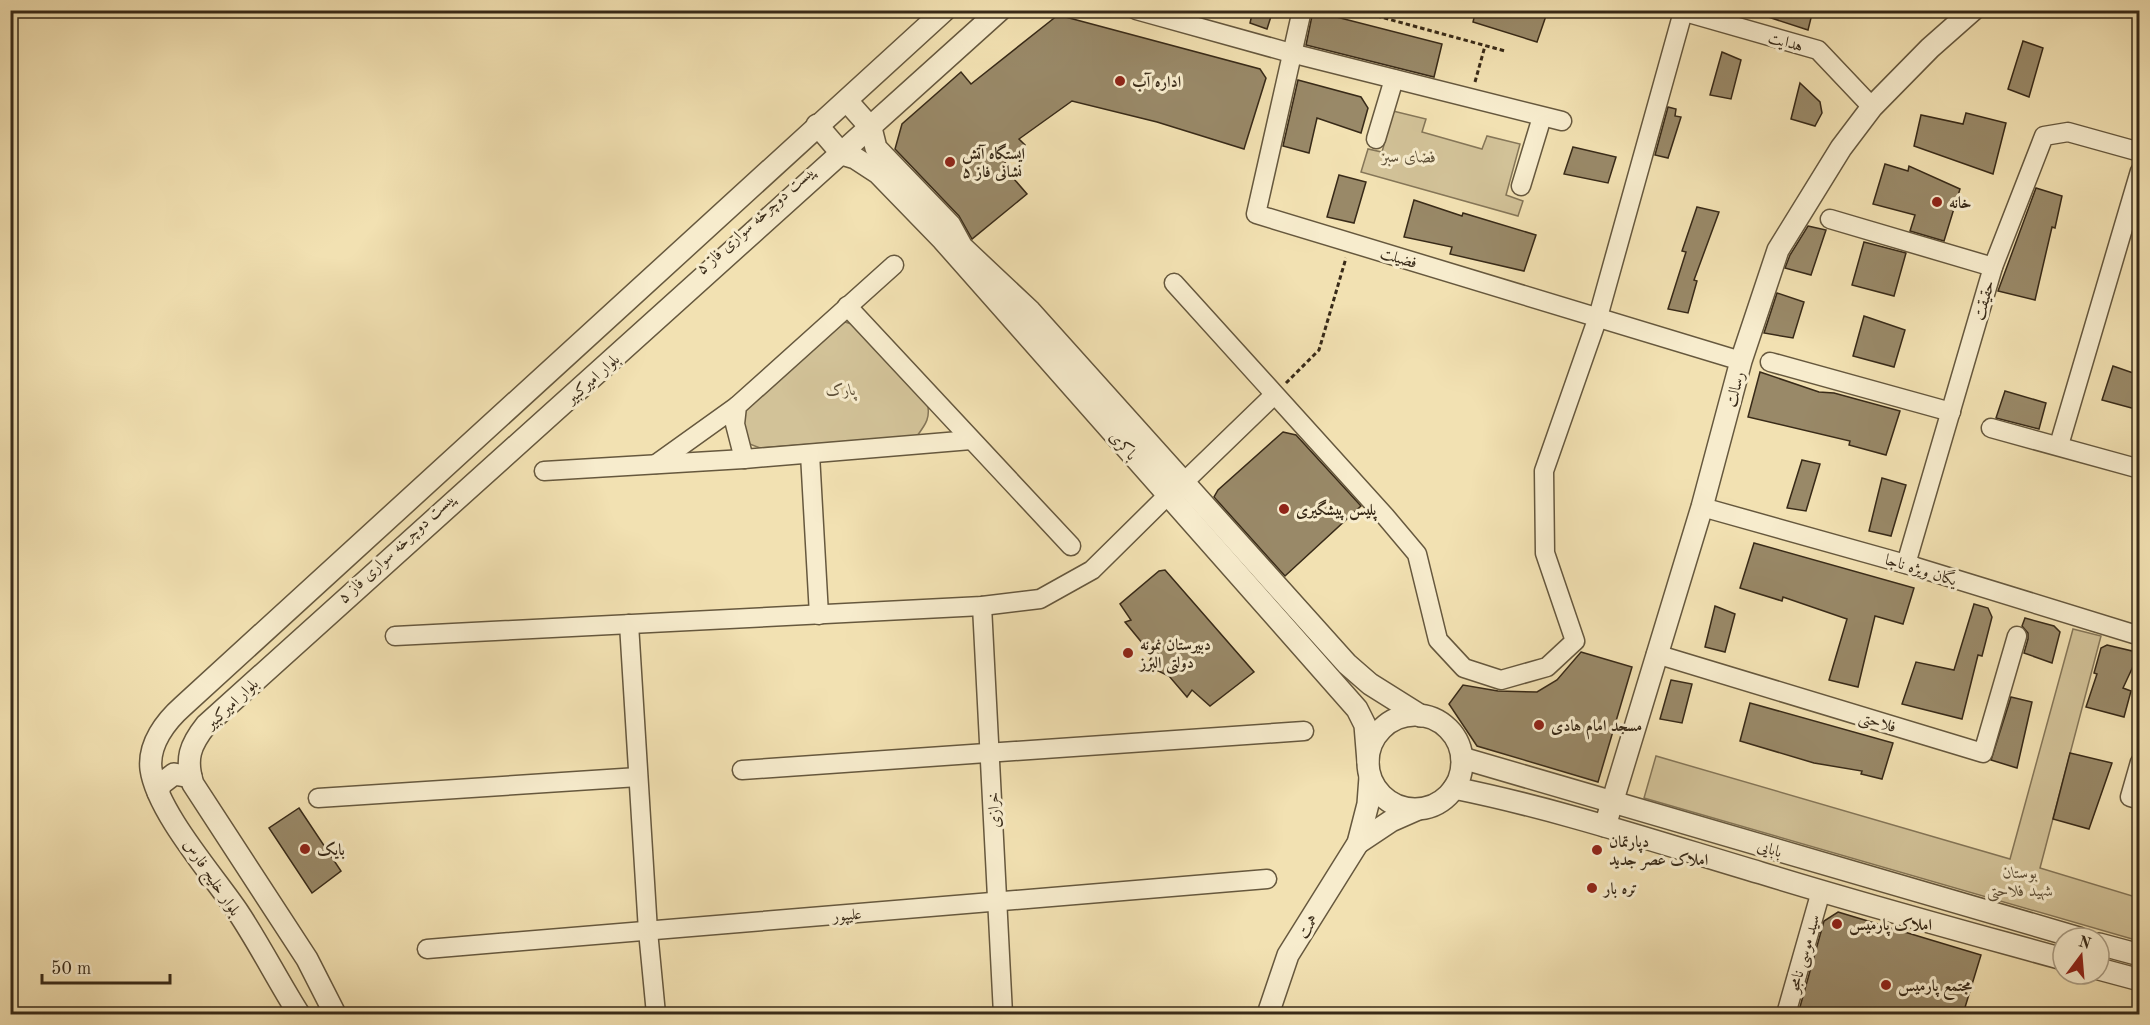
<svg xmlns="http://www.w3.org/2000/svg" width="2150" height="1025" viewBox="0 0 2150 1025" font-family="'Old Standard TT',Amiri,serif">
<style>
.green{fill:#d2c298;stroke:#857658;stroke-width:1.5}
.building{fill:#998968;stroke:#382a18;stroke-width:1.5}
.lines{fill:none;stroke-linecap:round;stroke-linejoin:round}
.minor-casing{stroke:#66583e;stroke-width:21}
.tertiary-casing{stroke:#66583e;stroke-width:24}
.path{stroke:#382a18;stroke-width:3;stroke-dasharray:4.5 3;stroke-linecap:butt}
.minor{stroke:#f7eccd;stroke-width:18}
.tertiary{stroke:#f7eccd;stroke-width:21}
.poi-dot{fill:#8f2418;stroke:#f7eccd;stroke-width:2}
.labels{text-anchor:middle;stroke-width:6;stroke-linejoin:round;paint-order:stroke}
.street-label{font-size:16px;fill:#382a18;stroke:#f7eccd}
.poi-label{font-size:16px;font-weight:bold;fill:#382a18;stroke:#f7eccd;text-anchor:start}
.park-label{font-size:16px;font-style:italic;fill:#5e5038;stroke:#f7eccd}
</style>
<rect width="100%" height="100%" fill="#f2e1b2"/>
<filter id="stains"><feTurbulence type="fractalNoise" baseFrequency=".00333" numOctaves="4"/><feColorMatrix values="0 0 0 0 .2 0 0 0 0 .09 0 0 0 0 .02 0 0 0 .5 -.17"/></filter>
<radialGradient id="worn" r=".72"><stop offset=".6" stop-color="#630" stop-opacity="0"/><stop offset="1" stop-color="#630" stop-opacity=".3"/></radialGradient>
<g class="green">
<path d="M1393,111L1426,119L1422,132L1482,149L1487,136L1520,144L1506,195L1523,201L1518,216L1361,172L1368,149L1382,152Z"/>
<path d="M845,322L855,325L927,402C931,417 926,424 917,436L760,448L747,443L740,408L834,325Z"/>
<path d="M2073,629L2101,636L2040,868L2139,898V941L1644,798L1656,756L2010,859Z"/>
</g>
<g class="building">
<path d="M1253,10H1273L1267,29L1250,23Z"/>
<path d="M1476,10H1548L1537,42L1473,22Z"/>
<path d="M1756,10H1813L1808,30L1756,13Z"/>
<path d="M1313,11L1442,44L1434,77L1306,45Z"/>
<path d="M1058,15L1260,69L1266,78L1244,149L1157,122L1072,101L1019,139L1025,145L1002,165L1027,194L972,239L959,216L895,149L902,124L961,72L971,84Z"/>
<path d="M2023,41L2043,48L2029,97L2008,89Z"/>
<path d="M1722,52L1741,60L1731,99L1710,95Z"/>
<path d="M1298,80L1361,97L1368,108L1361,133L1317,118L1309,153L1283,146Z"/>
<path d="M1800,83L1820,102L1822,113L1815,126L1791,119Z"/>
<path d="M1668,107L1676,109L1675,116L1681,117L1668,158L1655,155Z"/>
<path d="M1966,113L2006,123L1993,174L1914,146L1921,115L1963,124Z"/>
<path d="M1573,147L1616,157L1608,183L1564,174Z"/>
<path d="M1885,164L1908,171L1909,166L1960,189L1944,241L1910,231L1915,215L1873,204Z"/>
<path d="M1339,175L1366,182L1354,223L1327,217Z"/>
<path d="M2036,188L2062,196L2055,228L2052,227L2035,300L1998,291Z"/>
<path d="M1414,200L1462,216L1463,213L1536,235L1524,271L1450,254L1452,247L1404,237Z"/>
<path d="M1697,207L1719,212L1694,280L1697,281L1688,313L1668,309L1686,252L1682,251Z"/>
<path d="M1808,226L1826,230L1811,275L1785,268L1790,255Z"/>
<path d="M1864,242L1906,253L1894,296L1852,285Z"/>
<path d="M1777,293L1804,302L1793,338L1764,333Z"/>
<path d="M1864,316L1905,330L1894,367L1853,356Z"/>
<path d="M2113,366L2139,375V410L2102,400Z"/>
<path d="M1760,372L1819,392L1834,393L1900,411L1886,455L1849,445L1850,441L1748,417Z"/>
<path d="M2005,391L2046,403L2039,429L1996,418Z"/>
<path d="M1283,432L1296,435L1361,506L1285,576L1214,497L1218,490Z"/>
<path d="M1802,460L1820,464L1806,511L1787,508Z"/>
<path d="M1882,478L1906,485L1891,536L1869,531Z"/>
<path d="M1754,543L1914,588L1903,624L1875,616L1858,687L1829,680L1847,619L1783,597L1782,601L1740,588Z"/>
<path d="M1165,570L1254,672L1210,706L1192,690L1187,697L1169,676L1148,666L1152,655L1125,622L1131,620L1120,604L1159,571Z"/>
<path d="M1974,604L1988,608L1992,617L1982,656L1978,655L1962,719L1902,704L1916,662L1954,670Z"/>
<path d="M1715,606L1735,614L1725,652L1705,647Z"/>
<path d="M2025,618L2054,626L2060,632L2052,663L2024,653L2028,639V633L2022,626Z"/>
<path d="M2107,645L2132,651L2136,660L2123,688L2131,691L2124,717L2086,707L2097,674L2094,673L2101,648Z"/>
<path d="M1581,652L1632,667L1598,782L1477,746L1449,704L1463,685L1498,691L1537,692L1557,680Z"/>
<path d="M1671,680L1692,684L1682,723L1660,719Z"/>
<path d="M2011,697L2032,702L2017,768L1991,760Z"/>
<path d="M1750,703L1893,743L1882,779L1861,774L1862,771L1814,763L1740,741Z"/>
<path d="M2070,753L2112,763L2089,829L2053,819Z"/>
<path d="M299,808L341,871L312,893L269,828Z"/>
<path d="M1838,912L1981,955L1963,1014H1798L1824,921Z"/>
</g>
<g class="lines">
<g class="minor-casing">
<g id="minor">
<path d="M1136,10L1291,53L1562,121"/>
<path d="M1302,10L1256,214L1741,361"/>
<path d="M1678,10L1818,50L1872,107"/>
<path d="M1376,139L1394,79"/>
<path d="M1521,186L1542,117"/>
<path d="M1830,219L1993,267"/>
<path d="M1174,283L1385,516L1417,554L1438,640L1464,668L1501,680L1547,667L1575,641L1545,553L1544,471L1598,317L1683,12"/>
<path d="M847,306L1071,546"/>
<path d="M1770,362L1951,412"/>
<path d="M1991,428L2140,469"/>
<path d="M2059,445L2140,171"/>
<path d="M810,454L819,615"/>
<path d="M744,459L735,424L737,406L894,265"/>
<path d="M656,464L737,406"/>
<path d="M544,471L744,459L971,440"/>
<path d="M1183,483L1274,395"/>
<path d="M1702,507L1916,567L2140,636"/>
<path d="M1906,564L1993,267L2044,136L2068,132L2140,152"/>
<path d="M982,606L1003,1014"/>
<path d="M629,624L648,931L656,1014"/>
<path d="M395,636L982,606L1040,599L1092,570L1168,495"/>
<path d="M1656,654L1983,753L2017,636"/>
<path d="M2140,762L2130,797L2140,800"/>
<path d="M742,770L1304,731"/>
<path d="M318,798L638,777"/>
<path d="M427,949L1267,879"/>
<path d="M1786,1014L1821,891"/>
</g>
</g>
<g class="tertiary-casing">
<g id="tertiary">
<path d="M847,101L871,128L876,148L950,225L962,247L1030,311L1347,664L1370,684L1421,716"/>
<path d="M817,125L842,154L855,158L878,173L943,240L1357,709L1365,725L1368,762"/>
<circle cx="1415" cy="762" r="47"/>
<path d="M1462,758L2079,938"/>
<path d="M1454,788C1558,809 1660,843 1761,873C1861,904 1962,931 2063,959"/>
<path d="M158,792L161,784L174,774L191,777"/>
<path d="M1605,826L1702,507L1741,361L1778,250L1841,148L1872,107L1930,48L1973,10"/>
<path d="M1358,843L1391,821L1416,810"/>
<path d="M2099,944L2140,955"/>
<path d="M2099,969L2140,980"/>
<path d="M299,1014C278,981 260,945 238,912C213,875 157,812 151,769C148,744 166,721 183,706L945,10"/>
<path d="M335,1014L307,959L193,784C185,759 190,745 206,725L1000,10"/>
<path d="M1268,1014L1288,955L1358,843L1368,804L1370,777"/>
</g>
</g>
<g class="path">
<path d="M1355,10L1505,51"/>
<path d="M1475,82L1485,46"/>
<path d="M1286,383L1319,350L1346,258"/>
</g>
<use href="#minor" class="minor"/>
<use href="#tertiary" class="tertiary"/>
</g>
<g class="poi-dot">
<circle cx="1120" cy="81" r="6"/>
<circle cx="950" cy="162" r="6"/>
<circle cx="1937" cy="202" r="6"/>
<circle cx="1284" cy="509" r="6"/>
<circle cx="1128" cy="653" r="6"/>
<circle cx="1539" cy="725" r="6"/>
<circle cx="305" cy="849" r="6"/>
<circle cx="1597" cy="850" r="6"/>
<circle cx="1592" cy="888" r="6"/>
<circle cx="1837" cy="924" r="6"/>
<circle cx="1886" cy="985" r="6"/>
</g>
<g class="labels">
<g class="street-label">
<text transform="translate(1786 41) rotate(16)" y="6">هدایت</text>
<text transform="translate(755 219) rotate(-42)" y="6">پیست دوچرخه سواری فاز ۵</text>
<text transform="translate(1399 257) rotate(17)" y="6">فضیلت</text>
<text transform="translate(1983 300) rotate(-74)" y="6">حقیقت</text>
<text transform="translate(592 378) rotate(-42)" y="6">بلوار امیرکبیر</text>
<text transform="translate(1734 389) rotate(-75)" y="6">رسالت</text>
<text transform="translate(1124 445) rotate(49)" y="6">باکری</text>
<text transform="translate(396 547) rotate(-43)" y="6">پیست دوچرخه سواری فاز ۵</text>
<text transform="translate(1921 569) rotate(17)" y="6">یگان ویژه ناجا</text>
<text transform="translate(231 703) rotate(-43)" y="6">بلوار امیرکبیر</text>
<text transform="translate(1878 721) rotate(17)" y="6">فلاحتی</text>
<text transform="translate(993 810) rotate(-93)" y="6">خرازی</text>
<text transform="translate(1770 848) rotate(17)" y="6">بابایی</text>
<text transform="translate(213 877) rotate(56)" y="6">بلوار خلیج فارس</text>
<text transform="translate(847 914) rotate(-5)" y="6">علیپور</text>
<text transform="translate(1307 926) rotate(-58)" y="6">همت</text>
<text transform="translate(1803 953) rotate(-74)" y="6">سید موسی نامجو</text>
</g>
<g class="poi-label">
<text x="1132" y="87">اداره آب</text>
<text x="962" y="159">ایستگاه آتش<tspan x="962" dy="18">نشانی فاز ۵</tspan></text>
<text x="1949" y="208">خانه</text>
<text x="1296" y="515">پلیس پیشگیری</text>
<text x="1140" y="650">دبیرستان نمونه<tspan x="1140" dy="18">دولتی البرز</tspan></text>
<text x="1551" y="731">مسجد امام هادی</text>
<text x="1609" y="847">دپارتمان<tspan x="1609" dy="18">املاک عصر جدید</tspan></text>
<text x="317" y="855">بایک</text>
<text x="1604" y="894">تره بار</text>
<text x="1849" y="930">املاک پارمیس</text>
<text x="1898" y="991">مجتمع پارمیس</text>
</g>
<g class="park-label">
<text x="1409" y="162">فضای سبز</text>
<text x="841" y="395">پارک</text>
<text x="2020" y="878">بوستان<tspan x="2020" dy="18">شهید فلاحتی</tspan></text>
</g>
</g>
<rect width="2150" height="1025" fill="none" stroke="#f2e1b2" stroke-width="36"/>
<rect x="12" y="12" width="2126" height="1001" fill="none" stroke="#382a18" stroke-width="3"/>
<rect x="18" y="18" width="2114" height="989" fill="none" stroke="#382a18" stroke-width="1.5"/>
<g transform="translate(2081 956) rotate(16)"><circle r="28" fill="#f7eccd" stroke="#ab9e85" stroke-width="1.5"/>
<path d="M0-4.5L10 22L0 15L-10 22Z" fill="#8f2418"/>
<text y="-9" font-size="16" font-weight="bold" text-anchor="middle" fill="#382a18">N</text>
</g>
<path d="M42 974v9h128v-9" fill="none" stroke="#382a18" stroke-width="3"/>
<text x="51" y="974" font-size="18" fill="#382a18" stroke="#f7eccd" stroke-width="4.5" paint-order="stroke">50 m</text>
<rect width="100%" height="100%" filter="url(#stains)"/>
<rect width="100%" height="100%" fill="url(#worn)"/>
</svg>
